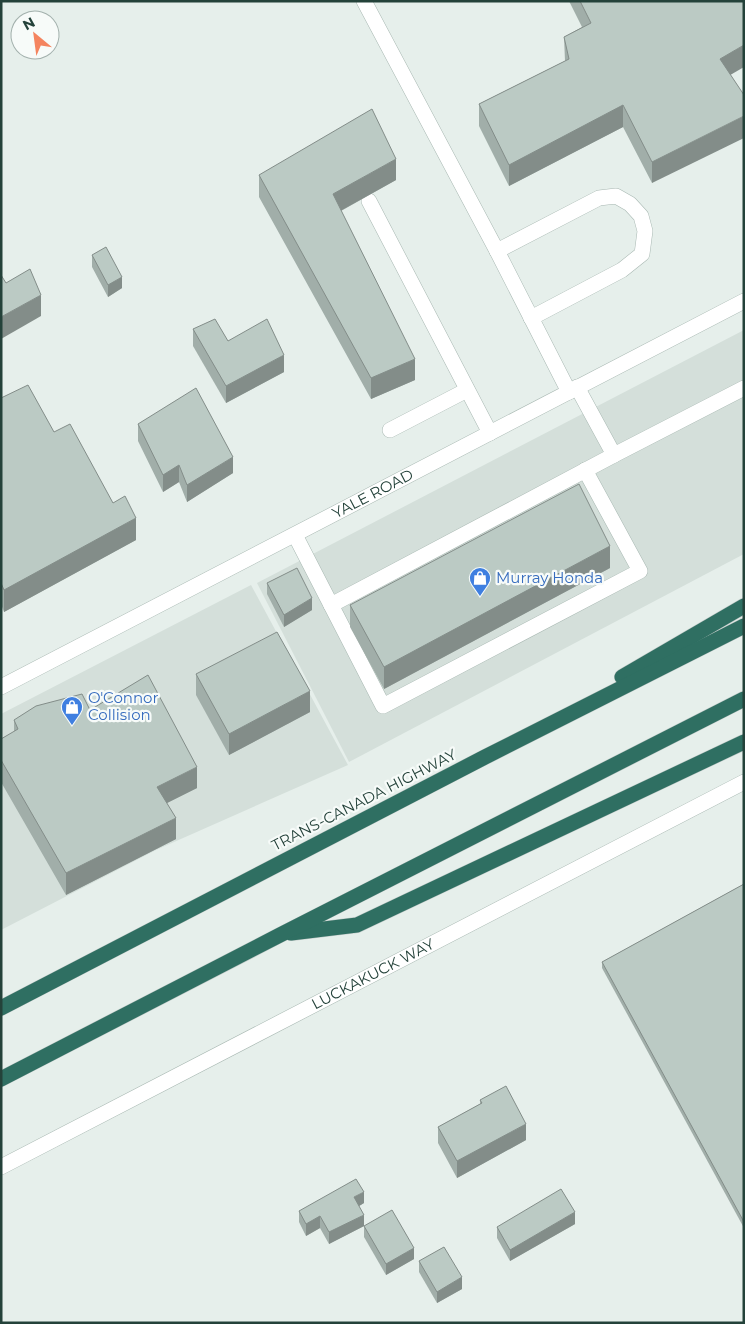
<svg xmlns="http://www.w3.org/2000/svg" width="745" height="1324" viewBox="0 0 745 1324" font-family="Montserrat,sans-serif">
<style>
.built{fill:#d4dfda}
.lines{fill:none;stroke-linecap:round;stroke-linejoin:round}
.minor-casing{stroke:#a8b8b2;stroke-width:16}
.highway-casing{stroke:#c2cac8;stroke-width:16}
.minor{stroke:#fff;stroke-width:15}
.highway{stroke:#2f6f62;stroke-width:15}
.wall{fill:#a1aea9}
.shaded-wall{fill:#838d89}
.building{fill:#bbcac4;stroke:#838d89}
.labels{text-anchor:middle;stroke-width:4.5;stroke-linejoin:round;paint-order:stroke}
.street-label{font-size:15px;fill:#24423a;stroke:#f7fbf9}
.shop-label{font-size:15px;fill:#366cbe;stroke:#f7fbf9;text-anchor:start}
</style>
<rect width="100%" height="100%" fill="#e6efeb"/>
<g class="built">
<path d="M744,330V554L349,762L257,583Z"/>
<path d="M251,585L348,765L156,850L1,930V714Z"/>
</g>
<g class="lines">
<g class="minor-casing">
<g id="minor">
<path d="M364,1L497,251L569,392"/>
<path d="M369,201L490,433"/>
<path d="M497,251L599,198L616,196L630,204L641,216L645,231L642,254L622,270L531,318"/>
<path d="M390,430L467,390"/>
<path d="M614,455L744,388"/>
<path d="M295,535L383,706L640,571L585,470"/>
<path d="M331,605L614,455L577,387"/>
<path id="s1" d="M1,687L744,301"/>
<path id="s2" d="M1,1167L744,782"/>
</g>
</g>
<g class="highway-casing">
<g id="highway">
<path d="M622,677L744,606"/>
<path d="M291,933L357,925L744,742"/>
<path d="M1,1008L485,757L744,626"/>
<path d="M1,1079L280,935L744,699"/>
</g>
</g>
<use href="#minor" class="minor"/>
<use href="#highway" class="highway"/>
</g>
<g class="wall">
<path d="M569,1H744L730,75L652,183L623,127L509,186L479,126V104L565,61L564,37L582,27Z"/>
<path d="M259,175L396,180L341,211L415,380L371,399L259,197Z"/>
<path d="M92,255L122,288L108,297L92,267Z"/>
<path d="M193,329L228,341L284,372L226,403L193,346Z"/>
<path d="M1,398L54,432L113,503L136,540L4,612L1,604Z"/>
<path d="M138,424L233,473L187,502L179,482L163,492L138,441Z"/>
<path d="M610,568L384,689L350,627V605Z"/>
<path d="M267,583L312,610L284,627L267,594Z"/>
<path d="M196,674L310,712L229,755L196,695Z"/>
<path d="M90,710L197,788L167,803L176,839L66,895L1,782V739L14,732V720Z"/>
<path d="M744,884V1228L602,968V962Z"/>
<path d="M480,1100L526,1140L457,1178L438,1143V1127L480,1104Z"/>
<path d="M364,1203L359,1206L364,1226L329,1244L320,1228L306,1236L299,1222V1211Z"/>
<path d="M575,1224L510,1261L497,1238V1227Z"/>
<path d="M364,1226L414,1259L386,1275L364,1237Z"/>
<path d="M419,1261L462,1289L437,1303L419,1272Z"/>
</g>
<g class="shaded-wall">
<path d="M744,45V67L720,81V59Z"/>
<path d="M623,105V127L509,186V165Z"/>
<path d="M744,116V138L652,183V162Z"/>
<path d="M396,159V180L333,215V194Z"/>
<path d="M122,277V288L108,297V285Z"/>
<path d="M41,295V316L1,339V317Z"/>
<path d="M284,355V372L226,403V386Z"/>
<path d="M415,359V380L371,399V378Z"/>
<path d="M233,457V473L187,502V485Z"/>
<path d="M179,465V482L163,492V475Z"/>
<path d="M136,518V540L4,612V590Z"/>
<path d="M610,546V568L384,689V667Z"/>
<path d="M312,598V610L284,627V615Z"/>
<path d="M310,691V712L229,755V734Z"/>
<path d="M197,767V788L157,808V787Z"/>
<path d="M176,818V839L66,895V873Z"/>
<path d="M526,1124V1140L457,1178V1161Z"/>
<path d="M364,1192V1203L354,1209V1197Z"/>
<path d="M575,1212V1224L510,1261V1250Z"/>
<path d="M364,1215V1226L329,1244V1232Z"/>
<path d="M320,1216V1228L306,1236V1224Z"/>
<path d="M414,1248V1259L386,1275V1264Z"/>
<path d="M462,1277V1289L437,1303V1292Z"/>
</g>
<g class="building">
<path d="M580,1H744V45L720,59L744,95V116L652,162L623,105L509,165L479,104L569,59L564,37L591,23Z"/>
<path d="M372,109L396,159L333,194L415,359L371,378L259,175Z"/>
<path d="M106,247L122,277L108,285L92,255Z"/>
<path d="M30,269L41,295L1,317V275L6,283Z"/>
<path d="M215,319L228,341L267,319L284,355L226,386L193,329Z"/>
<path d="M28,385L54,432L70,424L113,503L125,496L136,518L4,590L1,583V398Z"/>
<path d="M196,388L233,457L187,485L179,465L163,475L138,424Z"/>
<path d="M579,484L610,546L384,667L350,605Z"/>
<path d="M297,568L312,598L284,615L267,583Z"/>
<path d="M277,632L310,691L229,734L196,674Z"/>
<path d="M148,675L197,767L157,787L176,818L66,873L1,760V739L18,729L14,720L36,706L82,694L90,710Z"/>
<path d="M744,884V1222L602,962Z"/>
<path d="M506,1086L526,1124L457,1161L438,1127L482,1103L480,1100Z"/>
<path d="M356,1179L364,1192L354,1197L364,1215L329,1232L320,1216L306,1224L299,1211Z"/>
<path d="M561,1189L575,1212L510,1250L497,1227Z"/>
<path d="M392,1210L414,1248L386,1264L364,1226Z"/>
<path d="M444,1247L462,1277L437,1292L419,1261Z"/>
</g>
<defs>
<g id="shop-pin" transform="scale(1.125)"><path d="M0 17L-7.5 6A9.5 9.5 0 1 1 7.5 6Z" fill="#3f7fe0" stroke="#f7fbf9"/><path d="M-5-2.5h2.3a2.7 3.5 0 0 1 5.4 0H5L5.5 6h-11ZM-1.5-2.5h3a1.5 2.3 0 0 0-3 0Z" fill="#fff"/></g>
</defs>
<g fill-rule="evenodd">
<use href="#shop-pin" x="480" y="578"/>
<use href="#shop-pin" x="72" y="707"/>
</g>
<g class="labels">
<g class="street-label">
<text dy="5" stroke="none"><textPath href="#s1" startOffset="419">YALE ROAD</textPath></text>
<text transform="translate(364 800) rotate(-27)" y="5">TRANS-CANADA HIGHWAY</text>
<text dy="5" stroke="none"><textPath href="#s2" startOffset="419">LUCKAKUCK WAY</textPath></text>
</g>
<g class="shop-label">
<text x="496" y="583">Murray Honda</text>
<text x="88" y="703">O'Connor<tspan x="88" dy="17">Collision</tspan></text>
</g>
</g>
<rect width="745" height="1324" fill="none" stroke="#24423a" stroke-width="5"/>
<g transform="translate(35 35) rotate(331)"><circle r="24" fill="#f7fbf9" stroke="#a3b1ad"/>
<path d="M0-4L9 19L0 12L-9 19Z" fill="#f4845f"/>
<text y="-8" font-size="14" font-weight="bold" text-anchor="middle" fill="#24423a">N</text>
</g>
</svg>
